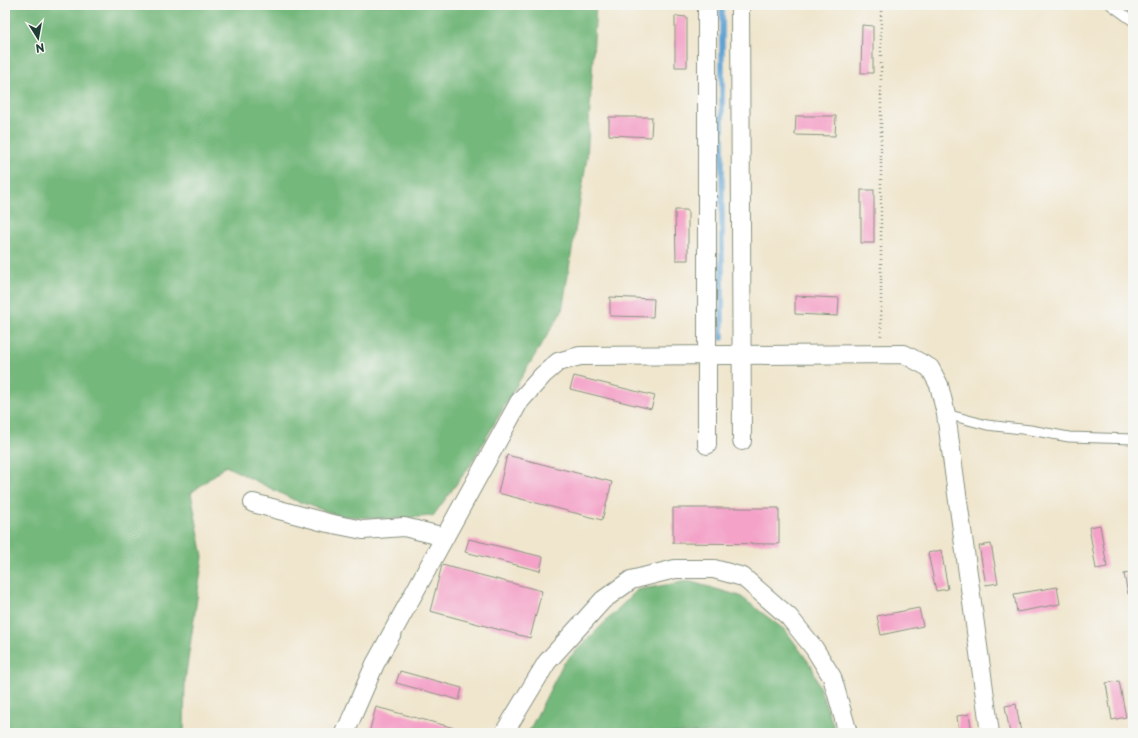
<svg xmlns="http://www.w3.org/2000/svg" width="1138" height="738" viewBox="0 0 1138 738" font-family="'Playpen Sans',sans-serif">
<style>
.forest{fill:#75b87c;stroke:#4a7a58}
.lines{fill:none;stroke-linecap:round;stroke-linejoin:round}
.stream{stroke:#5fa2d3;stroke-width:5.5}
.building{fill:#f4a2c8}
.lane-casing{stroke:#889281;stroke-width:11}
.street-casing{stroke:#889281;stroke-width:20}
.path{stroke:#889281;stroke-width:2.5;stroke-dasharray:1 3;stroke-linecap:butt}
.lane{stroke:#fff;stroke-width:9}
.street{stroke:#fff;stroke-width:18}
</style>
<rect width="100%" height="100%" fill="#f6f6f2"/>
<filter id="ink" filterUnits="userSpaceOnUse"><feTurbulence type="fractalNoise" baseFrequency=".025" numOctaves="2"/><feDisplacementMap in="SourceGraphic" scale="8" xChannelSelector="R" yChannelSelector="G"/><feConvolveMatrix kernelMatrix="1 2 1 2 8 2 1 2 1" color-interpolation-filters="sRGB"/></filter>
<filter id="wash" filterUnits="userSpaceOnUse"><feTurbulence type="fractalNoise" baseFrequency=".012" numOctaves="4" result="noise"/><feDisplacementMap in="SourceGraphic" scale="16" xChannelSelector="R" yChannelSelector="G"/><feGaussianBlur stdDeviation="0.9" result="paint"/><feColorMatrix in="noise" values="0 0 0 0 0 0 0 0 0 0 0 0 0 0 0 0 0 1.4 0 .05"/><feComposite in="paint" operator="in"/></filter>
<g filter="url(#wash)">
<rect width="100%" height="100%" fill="#f0e6ce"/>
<g class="forest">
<path d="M5,5H596L587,158L562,311L516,386L471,464L433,516L391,519L340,516L294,500L226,466L191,493L203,557L185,680L184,733H5Z"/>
<path d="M688,581L740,596L786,631L812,667L836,733H528L563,664L637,590Z"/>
</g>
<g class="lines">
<path class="stream" d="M722,5V338"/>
</g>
<g id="blocks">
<g class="building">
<path d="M675,16L687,17V67H675Z"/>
<path d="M862,25L873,26V73H861Z"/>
<path d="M796,116H836L835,136L795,135Z"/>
<path d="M609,117H652L651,137L609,135Z"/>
<rect x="861" y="190" width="13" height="53"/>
<path d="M675,210H688V260H676Z"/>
<path d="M795,296L839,298L838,316L795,314Z"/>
<path d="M610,297L654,299L653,317L610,316Z"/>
<path d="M574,376L655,396L651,409L570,389Z"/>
<path d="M507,455L612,482L602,520L498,493Z"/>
<path d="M673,508H779V544L673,543Z"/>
<path d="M1100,525L1107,567L1096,569L1089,527Z"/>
<path d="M469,539L543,557L540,571L465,552Z"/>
<path d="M991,544L998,583L986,585L979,546Z"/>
<path d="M941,550L948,589L936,591L928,553Z"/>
<path d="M442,565L542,591L530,638L430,611Z"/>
<path d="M1133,572V593L1128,594L1124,574Z"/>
<path d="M1057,587L1060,604L1017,612L1014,594Z"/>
<path d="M919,608L923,626L881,635L877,616Z"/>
<path d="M400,671L462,688L459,700L396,683Z"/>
<path d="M1119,681L1126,717L1112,720L1106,683Z"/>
<path d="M1016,704L1021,733H1010L1005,706Z"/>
<path d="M376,707L462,730L461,733H369Z"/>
<path d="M969,714L972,733H959L957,716Z"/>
</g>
</g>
</g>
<g filter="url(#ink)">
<use href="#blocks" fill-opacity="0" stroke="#889281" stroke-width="1"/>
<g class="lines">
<g class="lane-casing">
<g id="lane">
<path d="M1111,5L1133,21"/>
<path d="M946,414L987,425L1030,430L1069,437L1133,439"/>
</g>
</g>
<g class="street-casing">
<g id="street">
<path d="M707,5V445"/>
<path d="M740,5L742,441"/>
<path d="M253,503L328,523L363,530L404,527L445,537"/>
<path d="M345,733L375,664L519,402L543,375L558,362L580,356L904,354L930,368L939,385L946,414L990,733"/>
<path d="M504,733L547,662L603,600L631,580L675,569H714L743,577L789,617L814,648L832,677L848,733"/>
</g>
</g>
<path class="path" d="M881,336V5"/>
<use href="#lane" class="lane"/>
<use href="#street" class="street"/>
</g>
</g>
<rect width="1138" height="738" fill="none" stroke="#f6f6f2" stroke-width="20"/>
<g transform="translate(38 38) rotate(169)" stroke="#f6f6f2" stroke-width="3" paint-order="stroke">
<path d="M0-3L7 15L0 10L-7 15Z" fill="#1f3d34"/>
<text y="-6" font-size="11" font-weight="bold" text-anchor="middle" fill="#1f3d34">N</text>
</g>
</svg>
